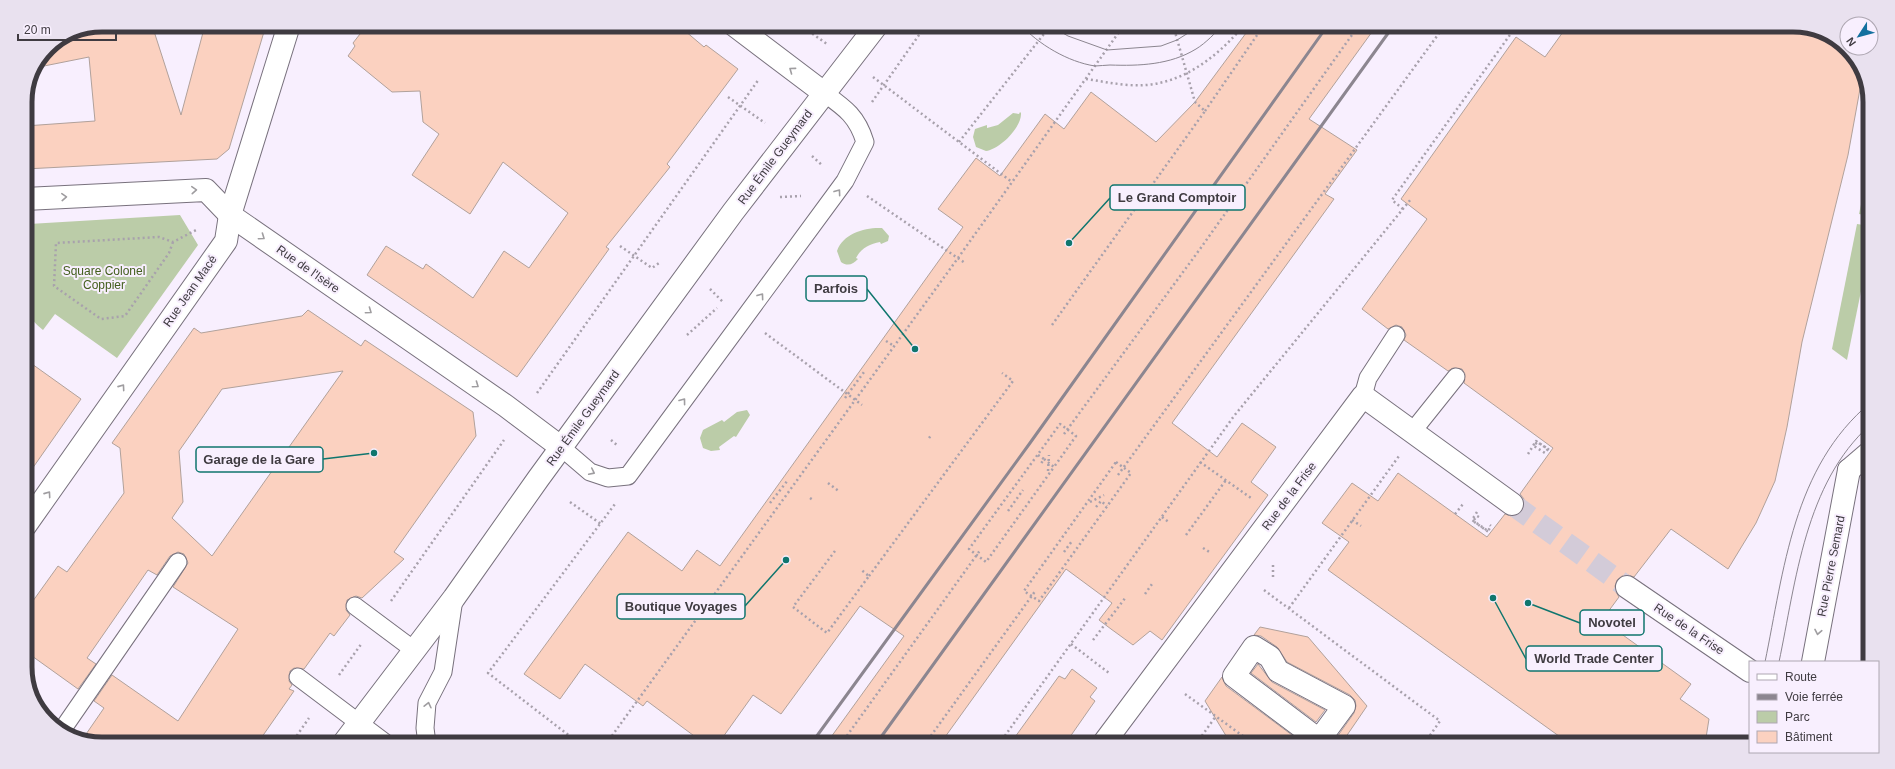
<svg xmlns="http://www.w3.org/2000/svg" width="1895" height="769" viewBox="0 0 1895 769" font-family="Helvetica,sans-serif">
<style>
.green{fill:#bbcca8}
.building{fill:#fbd1c0;stroke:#b1a19b;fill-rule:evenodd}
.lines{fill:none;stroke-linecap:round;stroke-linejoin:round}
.minor-tunnel{stroke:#d3cbd8;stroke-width:22;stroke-dasharray:22 11;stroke-linecap:butt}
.service-casing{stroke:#78717d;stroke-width:19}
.pedestrian-casing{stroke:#78717d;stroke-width:24}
.minor-casing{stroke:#78717d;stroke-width:24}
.tertiary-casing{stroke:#78717d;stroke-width:24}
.path{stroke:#a8a1ac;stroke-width:2.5;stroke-dasharray:2 3;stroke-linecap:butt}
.service{stroke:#fff;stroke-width:17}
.pedestrian{stroke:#fff;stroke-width:22}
.minor{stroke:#fff;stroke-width:22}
.tertiary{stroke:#fff;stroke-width:22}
.tram{stroke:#8c8690;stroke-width:1}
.rail{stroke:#8c8690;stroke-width:3}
.oneway{stroke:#9f9da0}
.labels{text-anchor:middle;stroke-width:4;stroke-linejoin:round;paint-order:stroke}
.street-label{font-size:12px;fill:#3f3b41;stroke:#f8effe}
.park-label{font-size:12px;fill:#435e1d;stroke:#f8effe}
.rim{fill:none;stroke:#3f3b41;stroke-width:5}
.leader{fill:none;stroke:#0f766e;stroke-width:1.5}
.callout-dot{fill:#0f766e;stroke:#f8effe;stroke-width:1.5}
.callout{fill:#f8effe;stroke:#0f766e;stroke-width:1.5}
.callout-label{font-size:13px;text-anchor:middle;font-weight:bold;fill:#3f3b41}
</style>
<rect width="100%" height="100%" fill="#f8effe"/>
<g class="green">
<path d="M1020,112L1021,113C1022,127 1000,149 986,151L976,147L973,137L975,129L987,125V128L998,125L1013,113L1019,114Z"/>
<path d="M1870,161V216L1859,214Z"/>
<path d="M180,215L198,245L117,358L55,314L43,330C20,310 25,305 25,277L33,276L29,224Z"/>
<path d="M1857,224L1870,226V247L1847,360L1832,349Z"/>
<path d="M882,228L889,236L888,241L881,244L880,242C870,244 861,248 856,258L858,259C853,264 848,267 841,262L837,251C843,233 866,227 882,228Z"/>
<path d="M747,410L750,415L736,437L734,436L719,447L720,450L711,451L703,448L700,438L703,430L722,420L724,422L737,412Z"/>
</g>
<g class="building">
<path d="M102,25H152L181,115L205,25H266L229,149L217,159L25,169V126L95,121L89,57L34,68L48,48L73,31Z"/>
<path d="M367,25H678L704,47L706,45L738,69L667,164L670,167L606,247L609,249L517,377L367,275L386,246L423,269L426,264L473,298L504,251L529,268L568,213L503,162L470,214L412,175L439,134L423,122L420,91L392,92L348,56L355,46L353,43Z"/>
<path d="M1252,25H1377L1309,119L1357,150L1325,194L1334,199L1172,423L1217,457L1242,423L1276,447L1251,482L1268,495L1162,640L1150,631L1133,645L1111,629L1099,620L1112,603L1066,569L940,744H826L904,636L860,606L781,714L753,695L718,744H705L647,701L643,706L585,664L560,699L524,674L628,532L682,571L697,550L720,566L963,227L938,209L976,158L1000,176L1045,114L1064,129L1091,92L1156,142L1195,102Z"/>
<path d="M1568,25H1792L1822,31L1854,56L1862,78L1848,155L1802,342L1787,427L1775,481L1756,523L1728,569L1671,529L1634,577L1628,575L1622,576L1617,580L1615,586L1616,592L1619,597L1602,620L1691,684L1680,699L1709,719L1705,744H1570L1328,570L1349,542L1322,523L1352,483L1378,501L1398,473L1487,537L1505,514L1511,516H1517L1522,512L1524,505V499L1520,494L1553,448L1464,383L1465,374L1462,369L1453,368L1448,371L1404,340L1406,335L1402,327L1396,325L1388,329L1362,309L1427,219L1401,199L1516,37L1545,57Z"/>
<path d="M308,310L361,346L365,340L473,412L476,436L394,552L404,559L362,598L356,596L347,600L346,610L350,615L334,636L330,633L304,669L294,668L290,671L289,681L292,685L289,689L294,691L257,744H102L82,740L104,708L94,701L112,675L178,721L238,629L173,587L188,563L184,554L178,552L170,556L157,575L148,570L87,658L96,664L78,689L25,651V612L58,566L67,572L124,493L120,448L112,443L194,328L201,333L302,316ZM343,371L272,471L212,556L172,518L183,502L179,451L200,421L222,389Z"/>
<path d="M25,359L81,399L25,479Z"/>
<path d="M1260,627L1308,637L1367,706L1341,744H1332L1354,713L1356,706L1355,700L1350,695L1287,662L1277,647L1261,636L1254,635Z"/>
<path d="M1258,664L1272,682L1325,710L1316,722L1251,673Z"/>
<path d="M1072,669L1097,688L1090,697L1095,701L1065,744H1010L1059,676L1065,679Z"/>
<path d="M1222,677L1226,686L1304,744H1231L1205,701Z"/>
</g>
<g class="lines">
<path class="minor-tunnel" d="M1512,504L1627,587"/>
<g class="service-casing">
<g id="service">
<path d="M1363,396L1368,378L1396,335"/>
<path d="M1412,432L1456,377"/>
<path d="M562,448L590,472L608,478L628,476L845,181L865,142C857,116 845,108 824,93"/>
<path d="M355,606L414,650"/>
<path d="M298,677L387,744"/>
<path d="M62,730L178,562"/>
<path d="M427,744L425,728L427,703L443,672L454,599"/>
</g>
</g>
<g class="pedestrian-casing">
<path id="pedestrian" d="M1254,647L1270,657L1278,671L1344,706L1319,740L1234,676Z"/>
</g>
<g class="minor-casing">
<g id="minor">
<path d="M734,25L824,93"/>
<path d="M25,199L206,190L230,215L506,406L562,448"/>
<path d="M1849,470L1870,452"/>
<path d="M25,526L226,241L230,215L289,25"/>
<path d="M1627,587L1750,671"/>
<path d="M343,744L454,598L538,479L733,212L877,25"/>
<path d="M1103,744L1363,396L1512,504"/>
</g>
</g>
<g class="tertiary-casing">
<path id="tertiary" d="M1813,662L1849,470"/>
</g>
<g class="path">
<path d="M800,25L827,44"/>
<path d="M1118,25L1119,33"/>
<path d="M1272,25L1275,27L1277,25"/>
<path d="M1433,25L1441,31"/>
<path d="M792,32L798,25"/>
<path d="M873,77L1012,182"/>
<path d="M1086,79C1100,81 1114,84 1129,85C1176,89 1215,60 1244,25"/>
<path d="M728,97L765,123"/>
<path d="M872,102L926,25"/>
<path d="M1205,111L1264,25"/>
<path d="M959,142L1051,25"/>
<path d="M812,156L823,166"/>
<path d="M867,196L965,263"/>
<path d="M780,197L801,196"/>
<path d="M1403,209L1392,200L1517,25"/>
<path d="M173,242L169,253L125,316L101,319L54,286L56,243L159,237L173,242L198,229"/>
<path d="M620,246L652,268L659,263"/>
<path d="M710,289L724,303"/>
<path d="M1052,325L1205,111L1195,102L1173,25"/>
<path d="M765,333L862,405"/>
<path d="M687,335L717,308"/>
<path d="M886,341L894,346"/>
<path d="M537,393L759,79"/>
<path d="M845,398L864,372"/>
<path d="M1064,434L1200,249L1359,25"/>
<path d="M929,438L932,434"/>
<path d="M611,440L618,446"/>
<path d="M1528,454L1536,441L1548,449L1545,453L1534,446L1537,442L1551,451"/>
<path d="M1038,455L1044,459L1040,465"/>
<path d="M1044,459L1054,467L986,562L969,549L1060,424L1076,436L1054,467"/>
<path d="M1116,462L1131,473L1039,601L1024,591Z"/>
<path d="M1200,462L1251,498"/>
<path d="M1048,471L1049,455"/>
<path d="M1118,475L1445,25"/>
<path d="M828,483L840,492"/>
<path d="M810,498L813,500"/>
<path d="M570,502L601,524"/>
<path d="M1090,502L1104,495"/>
<path d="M770,503L788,480"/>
<path d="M1096,507L1101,501L1107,506"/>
<path d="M1008,511L1023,490"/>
<path d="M1477,512L1472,520L1488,531L1491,526L1490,525"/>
<path d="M1455,514L1463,504"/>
<path d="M1162,517L1170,523"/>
<path d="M1479,517L1477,516L1473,521L1490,533"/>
<path d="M1352,520L1361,526"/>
<path d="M1186,535L1226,480"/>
<path d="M1203,548L1211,553"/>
<path d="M835,551L793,607L827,633L869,576L860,569"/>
<path d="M1064,552L1072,541"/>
<path d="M869,576L1013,381L1002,373"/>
<path d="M1273,577V564"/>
<path d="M1264,590L1440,721L1424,744"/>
<path d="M1145,594L1152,584"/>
<path d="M391,601L504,440"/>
<path d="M1289,608L1399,456"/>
<path d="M1093,640L1126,597"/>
<path d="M1071,644L1109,673"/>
<path d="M339,675L362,643"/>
<path d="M1185,694L1254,744"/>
<path d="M1355,739L1358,744"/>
<path d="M291,744L309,718"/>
<path d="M580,744L488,673L615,504"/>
<path d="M606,744L958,258L1124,25"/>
<path d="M841,744L981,549"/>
<path d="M925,744L1036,590"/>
<path d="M999,744L1234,416L1411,199"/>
<path d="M1196,744L1216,716"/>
</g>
<use href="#service" class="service"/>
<use href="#pedestrian" class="pedestrian"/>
<use href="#minor" class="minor"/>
<use href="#tertiary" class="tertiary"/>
<g class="tram">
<path d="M1021,25C1038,44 1068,62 1095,66C1100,66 1105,65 1110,65C1139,66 1170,65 1196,49C1206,43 1215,33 1223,25"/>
<path d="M1049,25L1068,36L1107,50L1161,46L1177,40L1201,25"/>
<path d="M1765,662C1784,570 1793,467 1870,403"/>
<path d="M1779,662C1796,581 1805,483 1870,425"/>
<path d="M1750,744V742"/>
</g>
<g class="rail">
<path d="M811,744L1030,443L1328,25"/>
<path d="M876,744L1394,25"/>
</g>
</g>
<defs><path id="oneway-chevron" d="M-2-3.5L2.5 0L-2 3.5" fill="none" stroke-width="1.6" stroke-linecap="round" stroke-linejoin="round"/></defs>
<g class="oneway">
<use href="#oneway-chevron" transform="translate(792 70) rotate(-144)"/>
<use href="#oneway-chevron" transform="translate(194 190) rotate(-4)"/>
<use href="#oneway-chevron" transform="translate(838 192) rotate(-54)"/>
<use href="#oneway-chevron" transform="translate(64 197) rotate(-3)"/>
<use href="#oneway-chevron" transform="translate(262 237) rotate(35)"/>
<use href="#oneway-chevron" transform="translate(761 296) rotate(-54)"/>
<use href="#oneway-chevron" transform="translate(369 311) rotate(35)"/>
<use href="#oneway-chevron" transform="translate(476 385) rotate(35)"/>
<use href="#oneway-chevron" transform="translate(122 387) rotate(-55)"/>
<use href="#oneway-chevron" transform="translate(683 401) rotate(-53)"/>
<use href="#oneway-chevron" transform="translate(592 472) rotate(26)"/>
<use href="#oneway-chevron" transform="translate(48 494) rotate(-55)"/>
<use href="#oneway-chevron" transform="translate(1818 632) rotate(101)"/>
<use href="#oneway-chevron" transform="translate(428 705) rotate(-77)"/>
</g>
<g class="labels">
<g class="street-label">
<text transform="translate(775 157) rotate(-53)" y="4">Rue Émile Gueymard</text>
<text transform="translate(308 269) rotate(35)" y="4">Rue de l'Isère</text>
<text transform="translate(190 291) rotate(-55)" y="4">Rue Jean Macé</text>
<text transform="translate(583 418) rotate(-54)" y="4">Rue Émile Gueymard</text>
<text transform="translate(1289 496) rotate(-53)" y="4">Rue de la Frise</text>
<text transform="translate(1831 566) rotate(-79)" y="4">Rue Pierre Semard</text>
<text transform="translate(1689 629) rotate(34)" y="4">Rue de la Frise</text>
</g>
<g class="park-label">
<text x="104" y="275">Square Colonel<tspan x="104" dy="14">Coppier</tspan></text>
</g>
</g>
<path d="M0 0H1895V769H0ZM102 32H1793A70 70 0 0 1 1863 102V667A70 70 0 0 1 1793 737H102A70 70 0 0 1 32 667V102A70 70 0 0 1 102 32Z" fill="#e9e1ef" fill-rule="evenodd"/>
<path class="rim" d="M102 32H1793A70 70 0 0 1 1863 102V667A70 70 0 0 1 1793 737H102A70 70 0 0 1 32 667V102A70 70 0 0 1 102 32Z"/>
<path class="leader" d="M1069 243L1110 198M915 349L867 289M374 453L323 459M786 560L745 606M1528 603L1580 623M1493 598L1526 659"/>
<g class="callout-dot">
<circle cx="1069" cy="243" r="4"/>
<circle cx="915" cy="349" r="4"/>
<circle cx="374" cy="453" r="4"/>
<circle cx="786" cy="560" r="4"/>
<circle cx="1528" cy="603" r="4"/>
<circle cx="1493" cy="598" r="4"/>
</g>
<g class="callout">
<rect x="1110" y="185" width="135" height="25" rx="4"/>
<rect x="806" y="276" width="61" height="25" rx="4"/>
<rect x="196" y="447" width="127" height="25" rx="4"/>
<rect x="617" y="594" width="128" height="25" rx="4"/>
<rect x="1580" y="610" width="64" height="25" rx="4"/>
<rect x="1526" y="646" width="136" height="25" rx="4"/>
</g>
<g class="callout-label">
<text x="1177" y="202">Le Grand Comptoir</text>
<text x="836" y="293">Parfois</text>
<text x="259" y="464">Garage de la Gare</text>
<text x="681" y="611">Boutique Voyages</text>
<text x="1612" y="627">Novotel</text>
<text x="1594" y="663">World Trade Center</text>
</g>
<rect x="1749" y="661" width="130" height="92" fill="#f8effe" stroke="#aea7b2"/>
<rect x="1757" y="674" width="20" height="6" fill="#ffffff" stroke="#aea7b2"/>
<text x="1785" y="681" font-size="12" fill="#3f3b41">Route</text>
<rect x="1757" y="694" width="20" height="6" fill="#8c8690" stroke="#aea7b2"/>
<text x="1785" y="701" font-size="12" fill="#3f3b41">Voie ferrée</text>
<rect x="1757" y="711" width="20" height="12" fill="#bbcca8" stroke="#aea7b2"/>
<text x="1785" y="721" font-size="12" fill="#3f3b41">Parc</text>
<rect x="1757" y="731" width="20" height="12" fill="#fbd1c0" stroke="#aea7b2"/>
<text x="1785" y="741" font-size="12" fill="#3f3b41">Bâtiment</text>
<g transform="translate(1859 36) rotate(234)"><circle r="19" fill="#f8effe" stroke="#aea7b2"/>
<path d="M0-3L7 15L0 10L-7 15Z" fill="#13709f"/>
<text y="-6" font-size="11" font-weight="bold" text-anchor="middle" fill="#3f3b41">N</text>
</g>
<path d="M18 34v6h98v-6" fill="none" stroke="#3f3b41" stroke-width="2"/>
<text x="24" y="34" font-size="12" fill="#3f3b41" stroke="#f8effe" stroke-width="3" paint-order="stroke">20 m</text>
</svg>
